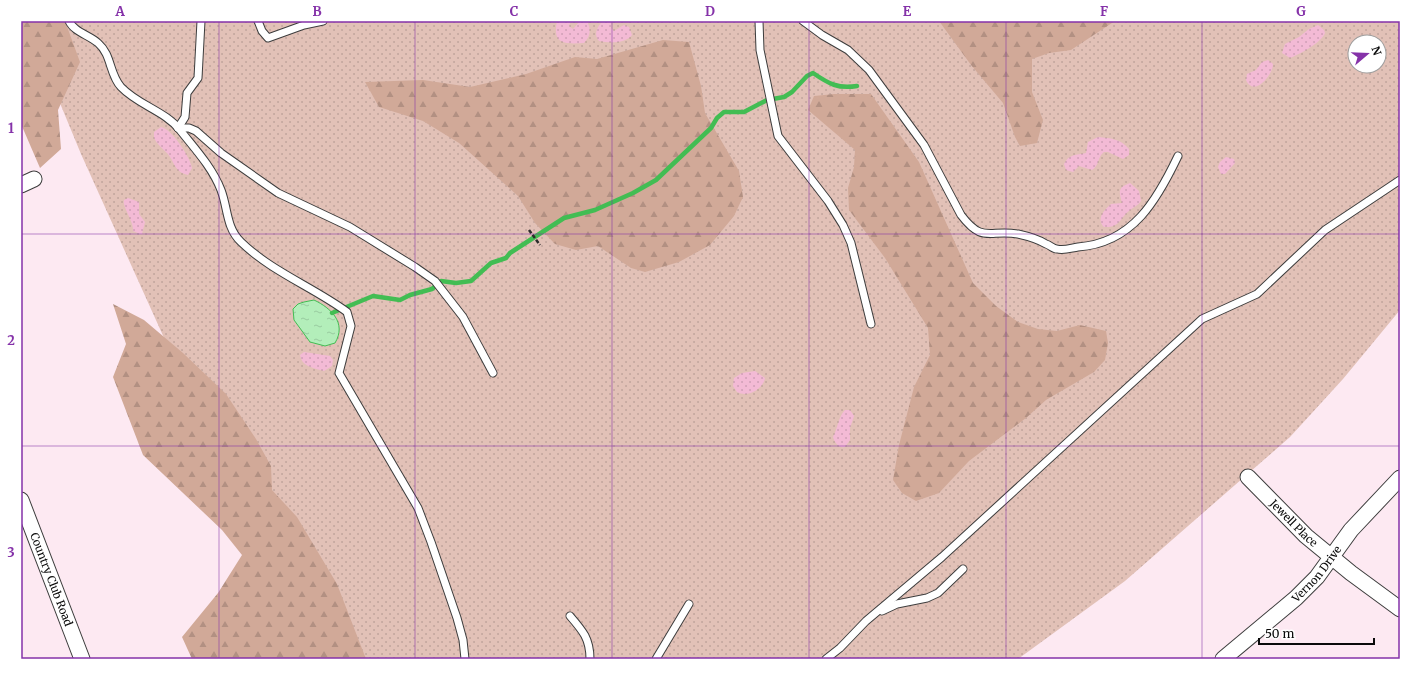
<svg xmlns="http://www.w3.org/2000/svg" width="1421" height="680" viewBox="0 0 1421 680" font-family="Merriweather,serif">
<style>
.grass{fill:url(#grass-dots);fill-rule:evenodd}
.forest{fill:url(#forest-firs)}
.sand{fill:url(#sand-dots)}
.water{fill:url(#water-ripples);stroke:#42bd53}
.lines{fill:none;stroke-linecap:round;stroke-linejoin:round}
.stream{stroke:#42bd53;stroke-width:4.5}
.service-casing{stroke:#3d3d3d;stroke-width:9}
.minor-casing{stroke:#3d3d3d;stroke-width:17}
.path{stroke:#2c2c2c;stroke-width:2.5;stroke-dasharray:4 2;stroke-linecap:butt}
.service{stroke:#fff;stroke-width:7}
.minor{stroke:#fff;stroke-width:15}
.grid{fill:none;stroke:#8532a9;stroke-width:1;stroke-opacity:0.55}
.labels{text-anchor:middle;stroke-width:4;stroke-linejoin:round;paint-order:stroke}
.street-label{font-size:11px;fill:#0a0a0a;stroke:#fff}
.neatline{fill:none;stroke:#8532a9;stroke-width:1.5}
.grid-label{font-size:13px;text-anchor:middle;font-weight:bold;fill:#8532a9}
</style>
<defs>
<pattern id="grass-dots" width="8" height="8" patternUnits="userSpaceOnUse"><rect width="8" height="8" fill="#e2c1b7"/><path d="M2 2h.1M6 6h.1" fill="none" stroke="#c1a49c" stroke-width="1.8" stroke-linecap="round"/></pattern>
<pattern id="forest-firs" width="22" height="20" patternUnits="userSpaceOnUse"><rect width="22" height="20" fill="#d1a998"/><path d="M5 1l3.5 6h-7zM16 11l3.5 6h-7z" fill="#b29082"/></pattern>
<pattern id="sand-dots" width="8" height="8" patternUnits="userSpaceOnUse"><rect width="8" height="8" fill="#f3bad5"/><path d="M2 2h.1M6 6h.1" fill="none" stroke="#cf9fb6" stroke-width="1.8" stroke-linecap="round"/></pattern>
<pattern id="water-ripples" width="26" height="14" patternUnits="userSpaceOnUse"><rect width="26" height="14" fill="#b3eeba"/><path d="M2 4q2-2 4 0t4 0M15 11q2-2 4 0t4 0" fill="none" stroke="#99cb9f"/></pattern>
</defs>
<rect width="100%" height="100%" fill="#fde9f2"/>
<path class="grass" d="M26,21H1400V310L1343,379L1290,437L1125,581L1018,659H309L81,154ZM1355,42H1379V66H1355Z"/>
<g class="forest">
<path d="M21,21H65L80,62L58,110L61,149L40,168L21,124Z"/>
<path d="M939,21H1115L1071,50L1049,53L1032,59V92L1043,120L1037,143L1020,146L1015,137L1003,103L971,65Z"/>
<path d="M663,40L689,42L701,86L705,113L739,171L743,197L734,216L710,245L679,262L645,272L631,268L598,246L576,250L555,244L535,223L518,196L459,143L423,121L379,107L365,82L423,80L470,87L526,74L575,57L597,59Z"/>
<path d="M834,94H871L919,162L973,283L996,306L1018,322L1038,329L1057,331L1080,325L1106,331L1108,343L1105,360L1094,372L1046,400L1026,418L969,461L939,493L916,501L902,493L893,480L899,445L914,387L930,355L928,328L885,258L849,210L848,188L854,167L855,150L808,110L814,96Z"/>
<path d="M113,304L144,320L183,353L226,394L256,439L271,466L272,490L297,517L337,584L366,659H192L182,637L218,593L242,555L222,530L143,455L113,377L126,344Z"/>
</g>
<g class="sand">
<path d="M557,21H571L569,26L573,29L580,21H587C591,29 591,36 584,43C565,44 552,45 557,21Z"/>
<path d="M608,21L611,22V28L614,31L624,25L629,27L632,35C625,44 609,43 599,41C594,35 596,29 601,23Z"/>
<path d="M1318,25L1324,30L1325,33C1321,43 1300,54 1290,58L1282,53L1285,44L1299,37L1309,29Z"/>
<path d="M1268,60L1273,64C1273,75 1254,98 1246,80L1247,74L1256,70L1262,62Z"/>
<path d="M161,127C172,129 190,157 192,168L188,175C174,172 175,162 167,153C162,148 157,144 154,138V132Z"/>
<path d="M1098,137C1110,138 1121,139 1129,149V155L1123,159L1108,152H1104C1097,157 1100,165 1092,170L1079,166L1073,172L1066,170L1064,164C1069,154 1076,155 1086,153L1088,142Z"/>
<path d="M1226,157L1234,159L1235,163L1225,174H1221L1218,167L1220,162Z"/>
<path d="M1130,183L1139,191L1141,201C1138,206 1133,207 1129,211C1120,218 1120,228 1104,227C1096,219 1104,210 1111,204L1122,203C1120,193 1116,188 1130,183Z"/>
<path d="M128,198L139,202V214L145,222L142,234H140L133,231C134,221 122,207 124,200Z"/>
<path d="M304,352L330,356L333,360L332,366L324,371C314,368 302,367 300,355Z"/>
<path d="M755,371L765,378C763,389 748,398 737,392L733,386L734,378L742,373Z"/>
<path d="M845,410H850L854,416L850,428V440L845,447C838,448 835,443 833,437C838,428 838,417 845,410Z"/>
</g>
<path class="water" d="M314,300C331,308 347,323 335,343L325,346L310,342L294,320L293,309L298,304L304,302Z"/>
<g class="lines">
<path class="stream" d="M332,313L373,296L400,300L410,295L432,289L441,281L456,283L471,281L491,263L506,258L510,253L564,218L595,210L633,193L656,180L711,128L717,118L724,112H744L767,100L784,97L792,92L807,76L813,73C829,84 838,89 857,86"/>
<g class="service-casing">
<g id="service">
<path d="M69,21C74,32 89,35 98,43C112,55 109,74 121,87C138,105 165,111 180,130C195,149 212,167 221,190C228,208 226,228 241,242C272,272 313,287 347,312L351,326L339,373L418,508L431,542L457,618L463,640L465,659"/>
<path d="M258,21L262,31L268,38L304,25L323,21"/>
<path d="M759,21L760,50L778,136L828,201L843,225L851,243L871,324"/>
<path d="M803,21L822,35L848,50L869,70L924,145L961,215C983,244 989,229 1018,234C1027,236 1038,239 1046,244C1050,245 1053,249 1057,249C1064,251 1071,248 1078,247C1133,243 1157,200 1178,156"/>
<path d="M178,128H189L196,131L221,153L278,193L350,227L415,267L435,281L463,317L493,373"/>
<path d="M178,128L185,117L187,93L198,78L201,21"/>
<path d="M882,611L897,604L927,598L938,593L963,569"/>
<path d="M570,616C583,631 590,639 590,659"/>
<path d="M656,659L689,604"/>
<path d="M826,659L840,648L866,621L942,557L1202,319L1257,294L1325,230L1400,180"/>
</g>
</g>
<g class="minor-casing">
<g id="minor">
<path d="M21,185L34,179"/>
<path id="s1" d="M1248,477L1306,536L1351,573L1400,609"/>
<path id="s2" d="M21,500L82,659"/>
<path id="s3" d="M1223,659L1296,598L1317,577L1351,530L1400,478"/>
</g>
</g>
<path class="path" d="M529,230L540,245"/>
<use href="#service" class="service"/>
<use href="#minor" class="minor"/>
</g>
<path class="grid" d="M219,21V659M415,21V659M612,21V659M809,21V659M1006,21V659M1202,21V659M21,234H1400M21,446H1400"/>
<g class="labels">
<g class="street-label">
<text dy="4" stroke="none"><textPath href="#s1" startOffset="65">Jewell Place</textPath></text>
<text dy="4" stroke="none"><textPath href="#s3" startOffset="127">Vernon Drive</textPath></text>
<text dy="4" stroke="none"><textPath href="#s2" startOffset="85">Country Club Road</textPath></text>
</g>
</g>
<rect width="1421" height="680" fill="none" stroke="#ffffff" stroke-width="44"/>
<g transform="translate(1367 54) rotate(71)"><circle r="19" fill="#ffffff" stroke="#9d9d9d"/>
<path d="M0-3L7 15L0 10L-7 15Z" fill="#8532a9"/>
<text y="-6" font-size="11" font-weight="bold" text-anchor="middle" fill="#0a0a0a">N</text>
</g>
<path d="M1259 638v6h115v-6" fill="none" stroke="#0a0a0a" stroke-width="2"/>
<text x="1265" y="638" font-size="12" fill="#0a0a0a" stroke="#ffffff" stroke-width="3" paint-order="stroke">50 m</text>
<rect x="22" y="22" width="1377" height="636" class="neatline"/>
<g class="grid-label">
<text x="120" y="16">A</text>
<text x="317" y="16">B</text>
<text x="514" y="16">C</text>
<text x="710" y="16">D</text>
<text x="907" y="16">E</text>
<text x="1104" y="16">F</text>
<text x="1301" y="16">G</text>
<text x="11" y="133">1</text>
<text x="11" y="345">2</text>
<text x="11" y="557">3</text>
</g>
</svg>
